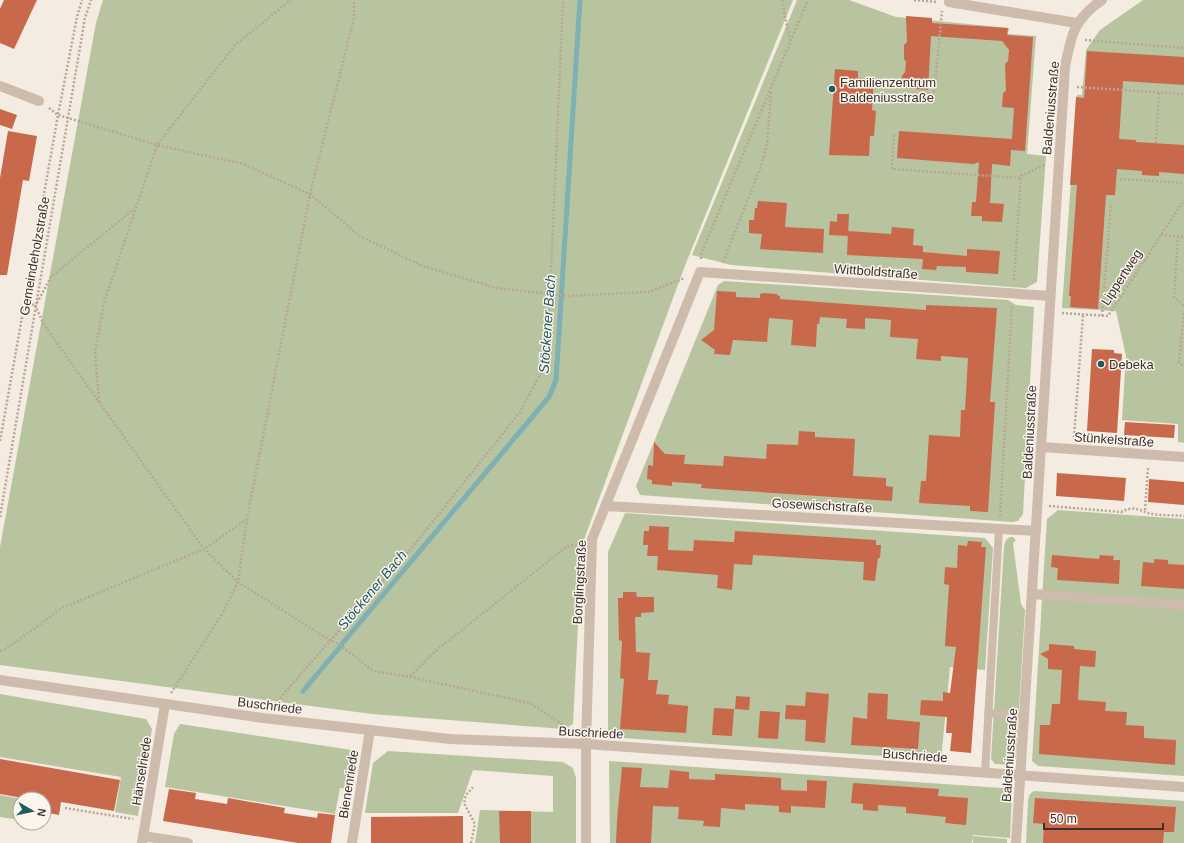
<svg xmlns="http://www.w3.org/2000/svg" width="1184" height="843" viewBox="0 0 1184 843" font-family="Arial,sans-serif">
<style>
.green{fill:#b8c4a0}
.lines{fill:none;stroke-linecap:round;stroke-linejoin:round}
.stream{stroke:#7fb0b2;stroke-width:5}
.building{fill:#c8694b}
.path{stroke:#b9a596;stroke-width:2.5;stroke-dasharray:2 2;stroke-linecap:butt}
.service{stroke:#cdbbac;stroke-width:8}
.minor{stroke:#cdbbac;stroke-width:10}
.tertiary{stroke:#cdbbac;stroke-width:10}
.poi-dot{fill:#1f5a5e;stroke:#fbf5ee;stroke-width:1.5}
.labels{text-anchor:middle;stroke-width:3;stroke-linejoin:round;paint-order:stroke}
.poi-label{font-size:13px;fill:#3b302b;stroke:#fbf5ee;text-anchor:start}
.street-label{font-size:13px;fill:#3b302b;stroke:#fbf5ee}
.water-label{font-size:14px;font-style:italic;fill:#1f5a5e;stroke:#fbf5ee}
</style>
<rect width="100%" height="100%" fill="#f4ebe1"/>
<g class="green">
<path d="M103,0H793L686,263L582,545L573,724L564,729L372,714L0,665V547L96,23Z"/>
<path d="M797,0H849L896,17L1009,28L1008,34L1036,36L1027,154L1046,156L1037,282L1026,288L731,265L692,255Z"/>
<path d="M1143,0H1184V443L1178,442V424L1122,420L1126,356L1116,311L1062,308L1077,95H1082L1086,50L1100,30Z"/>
<path d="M724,281L1008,300L1016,305L1034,307L1023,514L1018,521L1012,522L640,495L636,486L718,285Z"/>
<path d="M1058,510L1184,519V776L1038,766L1032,761L1047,519Z"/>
<path d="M625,513L985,538L993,548L985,670L950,667L941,760L608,737V552Z"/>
<path d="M1010,537H1013L1016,540L1013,543L1021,604L1025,610L1016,757L1011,765L995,764L991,759L1004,546L1006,540Z"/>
<path d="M0,694L146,719L152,729L138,816L115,812L121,777L0,757Z"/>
<path d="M180,724L352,750L358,756L353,790L340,788L335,814L165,787L174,734Z"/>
<path d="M388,751L563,762L573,768L576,778V843H475L480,810L553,812V776L473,770L458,813H365L373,763Z"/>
<path d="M609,761L1002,788L1009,789L1012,793L1010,838L973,835L972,843H610Z"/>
<path d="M1034,791L1184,801V843H1026L1028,800L1030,794Z"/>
<path d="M0,795L22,799H20V820L0,817Z"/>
<path d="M973,836L1007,839V843H973Z"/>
</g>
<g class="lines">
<g class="stream">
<path d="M341,645L549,397L556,380L580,0"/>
<path d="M303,691L341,646"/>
</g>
</g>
<g class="building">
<path d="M4,0H37L14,49L0,43V9Z"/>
<path d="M906,16L932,18V23L1008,28L1007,35L1033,37L1025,151L1011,150L1010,166L992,164L990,203L1004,204L1002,222L982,221V216H971L972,202H976L979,162L974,164L897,158L899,131L1012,139L1014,108L1002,107L1003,93L1006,91L1005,64L1008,61L1009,50L1002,41L931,36L928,90L902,88V76L905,72L906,62L904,59V45L907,42Z"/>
<path d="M1087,51L1184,57V85L1123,81L1119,139L1136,140V142L1184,145V174L1159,172V176L1142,175V171L1117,169L1115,195H1106L1098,309L1070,307L1071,296H1069L1077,185H1070L1076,97L1084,98Z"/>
<path d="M835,69L858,71V78L874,80L872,110L876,111L874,136H870L869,156L829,155Z"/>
<path d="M0,109L17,115L12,129L0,125Z"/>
<path d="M8,131L37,136L29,181L23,180L7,275H0V178Z"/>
<path d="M758,201L787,203L785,227L824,229L823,253L760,249L762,234L749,233V220H754L755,208H757Z"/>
<path d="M837,214H849L848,236L829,235L830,221L837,222Z"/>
<path d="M892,227L914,229L913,245L923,246V254V252L967,256V249L1000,251L998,274L966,272V267L937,266L936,270L922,269L923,259L847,255L848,231L891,234Z"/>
<path d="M717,291L736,292V297L760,298V294L763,293L777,294V295L780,296V299L926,310V305L997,308L990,402H995L988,512L970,511V506L919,503L921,481H926L929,435L960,437L961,410H965L968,358L941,356V361L916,359L918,339L890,337L891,320L865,318V329L846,328L847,319L820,317L819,324H817L816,347L791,345L793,320L769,318L767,342L733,340L730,355L714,354L715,350L701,340L714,330Z"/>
<path d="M1092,349L1114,350V353L1122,354L1117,433L1087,431Z"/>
<path d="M1125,422L1175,425L1174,438L1124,435Z"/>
<path d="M799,431L815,432V437L855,439L853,476L886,478V486L893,487L892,501L701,488L702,484L672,482V486L652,484V480L647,479L648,465L653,466L654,442L665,454L685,455L684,464L723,466L724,456L766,459L767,444L798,445Z"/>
<path d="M1057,473L1126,478L1124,501L1056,496Z"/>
<path d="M1149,479L1184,482V505L1148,502Z"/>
<path d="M649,526L669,527L668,550L693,551L694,540L734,542L735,531L876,540V545H881L880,558H878L875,581L863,580L864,562L753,555L752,565L734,564L732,590L717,588L718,575L657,570L658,556H647L648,545H643L644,531H649Z"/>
<path d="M968,541L982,542L981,547H986L971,753L950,751L952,733H946L947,717L920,715L921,700L943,701V692L950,693L956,647L945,646L949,585L944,584L945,567L957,568L958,545L967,546Z"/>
<path d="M1052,555L1099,559L1100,555L1114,556L1113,560H1120L1119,584L1057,580L1058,568L1051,567Z"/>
<path d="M1154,559L1168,560V564L1184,565V589L1141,586L1143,562L1154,563Z"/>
<path d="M623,592H636L637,597H654V612L641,613V617H635L636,652L650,653L648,680H658L656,694L669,695L668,704L688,706L686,733L620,729L624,679L620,678L622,641L619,640L618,598H623Z"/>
<path d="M1049,644L1074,646V649L1096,651L1095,667L1080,666L1078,700L1106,702L1105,711L1127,712L1126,725L1144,726V738L1176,740L1175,765L1039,754L1040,725H1050L1052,704H1060L1062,670L1048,669V659L1040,654L1049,650Z"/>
<path d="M806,692L829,694L825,743L805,741L806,720L785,719L786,705L805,706Z"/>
<path d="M868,693L888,694L887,719L920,722L918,749L851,745L853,717L867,719Z"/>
<path d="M736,696L750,697L749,710L735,709Z"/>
<path d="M714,708L734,709L732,736L712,735Z"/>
<path d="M760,711L780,712L778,739L758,738Z"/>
<path d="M0,759L120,780L114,811L61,802L59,815L44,812V799H28L0,794Z"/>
<path d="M622,767L642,768L640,787L668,788L670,770L689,772V779L715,780V774L781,778V790L807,791V780L827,781L825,808L791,806V813L779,812V806L745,804V810L721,808L720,827L703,826L704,821L678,819L679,807L653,806L651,843H616L617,820Z"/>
<path d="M853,783L939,789L938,796L968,798L966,825L945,823L946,817L906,813V807L878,805V811L863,810V804L851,803Z"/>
<path d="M169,789L196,793L195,799L227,804L228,798L285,808L284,813L317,818L318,813L335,815L331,843H298L163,821Z"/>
<path d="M1035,798L1176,807L1174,832H1164L1163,843H1043L1044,824L1033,823Z"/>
<path d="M499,811H531V843H500Z"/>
<path d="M463,816V843H371V817Z"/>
</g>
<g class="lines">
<g class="path">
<path d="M782,0L790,41"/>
<path d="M914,0L937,2"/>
<path d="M1085,40L1184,48"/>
<path d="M1077,87L1184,94"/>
<path d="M920,93L934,94L942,11"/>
<path d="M49,108L58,115L157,145L243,164L310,194L361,237L423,266L496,288L568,296L648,292L685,278"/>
<path d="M894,135L892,169L1021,178"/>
<path d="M1156,143L1159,92"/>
<path d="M1120,179L1184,183"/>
<path d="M1161,235L1184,237"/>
<path d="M1178,236L1174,297L1184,306"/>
<path d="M701,259V254L808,0"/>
<path d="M723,262L761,166L767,144L771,92"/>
<path d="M1014,280L1021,176L1046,164"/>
<path d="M24,303L35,305"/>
<path d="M37,303L51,277L134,209"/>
<path d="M35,305L44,325L204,549L238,582L331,641L339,644L373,671L410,677L530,703L572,731"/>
<path d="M1062,313L1108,316L1184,200"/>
<path d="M1184,313L1179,362L1184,367"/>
<path d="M1102,316L1111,204"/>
<path d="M99,402L95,352L104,303L157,145L235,45L291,0"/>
<path d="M1074,437L1083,315"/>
<path d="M0,441L58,115L77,17L82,0"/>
<path d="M1049,506L1121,512C1134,506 1136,509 1148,513C1159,516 1173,515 1184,516"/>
<path d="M1145,510L1148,467"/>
<path d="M1000,516L1012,305"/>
<path d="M0,517L85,18L91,0"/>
<path d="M0,651L6,649L62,608L204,549L247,519"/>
<path d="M410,676L438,649L566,547L580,543"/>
<path d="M171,693L222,614L238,582L247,519L310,194L354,18V0"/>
<path d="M272,707L414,545L520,412L542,371L547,335L550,294L563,0"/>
<path d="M65,808L133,819"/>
<path d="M471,843L475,824L464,803L466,795L473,787"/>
</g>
<g class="service">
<path d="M988,713L1024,716"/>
<path d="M985,773L999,529"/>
</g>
<g class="minor">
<path d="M949,2L1077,23"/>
<path d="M0,86L39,101"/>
<path d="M1050,296L700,272L592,539L586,744L1184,787"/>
<path d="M1042,447L1184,457"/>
<path d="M606,506L1036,531"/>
<path d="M1032,594L1184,605"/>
<path d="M143,836L188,843"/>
<path d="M142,843L165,704"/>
<path d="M352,843L370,730"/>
<path d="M1016,843L1065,67C1071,35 1074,19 1102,0"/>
</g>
<path class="tertiary" d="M0,680L263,718L450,739L586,744V843"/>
</g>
<g class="poi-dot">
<circle cx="832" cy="89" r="4"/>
<circle cx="1101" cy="364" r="4"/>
</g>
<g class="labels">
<g class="poi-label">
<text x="840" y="87">Familienzentrum<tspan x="840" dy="15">Baldeniusstraße</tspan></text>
<text x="1109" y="369">Debeka</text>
</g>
<g class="street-label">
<text transform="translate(1050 108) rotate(-85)" y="5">Baldeniusstraße</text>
<text transform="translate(34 256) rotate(-80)" y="5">Gemeindeholzstraße</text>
<text transform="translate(876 271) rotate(4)" y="5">Wittboldstraße</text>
<text transform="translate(1121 277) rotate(-57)" y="5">Lippertweg</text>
<text transform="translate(1029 432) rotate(-87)" y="5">Baldeniusstraße</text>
<text transform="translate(1114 439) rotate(4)" y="5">Stünkelstraße</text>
<text transform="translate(822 505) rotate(3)" y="5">Gosewischstraße</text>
<text transform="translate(579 582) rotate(-87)" y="5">Borglingstraße</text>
<text transform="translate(270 705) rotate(7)" y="5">Buschriede</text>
<text transform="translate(591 732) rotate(3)" y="5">Buschriede</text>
<text transform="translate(915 755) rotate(4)" y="5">Buschriede</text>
<text transform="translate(1009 755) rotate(-86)" y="5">Baldeniusstraße</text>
<text transform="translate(141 771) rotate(-81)" y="5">Hänselriede</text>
<text transform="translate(348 784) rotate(-81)" y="5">Bienenriede</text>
</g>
<g class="water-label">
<text transform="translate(547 324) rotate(-86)" y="5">Stöckener Bach</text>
<text transform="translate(372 590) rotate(-50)" y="5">Stöckener Bach</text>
</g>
</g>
<g transform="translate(32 811) rotate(99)"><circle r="19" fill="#fbf5ee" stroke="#aea6a0"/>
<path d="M0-3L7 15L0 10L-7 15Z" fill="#1f5a5e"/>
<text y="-6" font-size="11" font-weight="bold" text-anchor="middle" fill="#3b302b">N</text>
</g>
<path d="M1044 823v6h119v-6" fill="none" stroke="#3b302b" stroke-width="2"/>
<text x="1050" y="823" font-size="12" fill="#3b302b" stroke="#fbf5ee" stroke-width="3" paint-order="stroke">50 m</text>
</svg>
